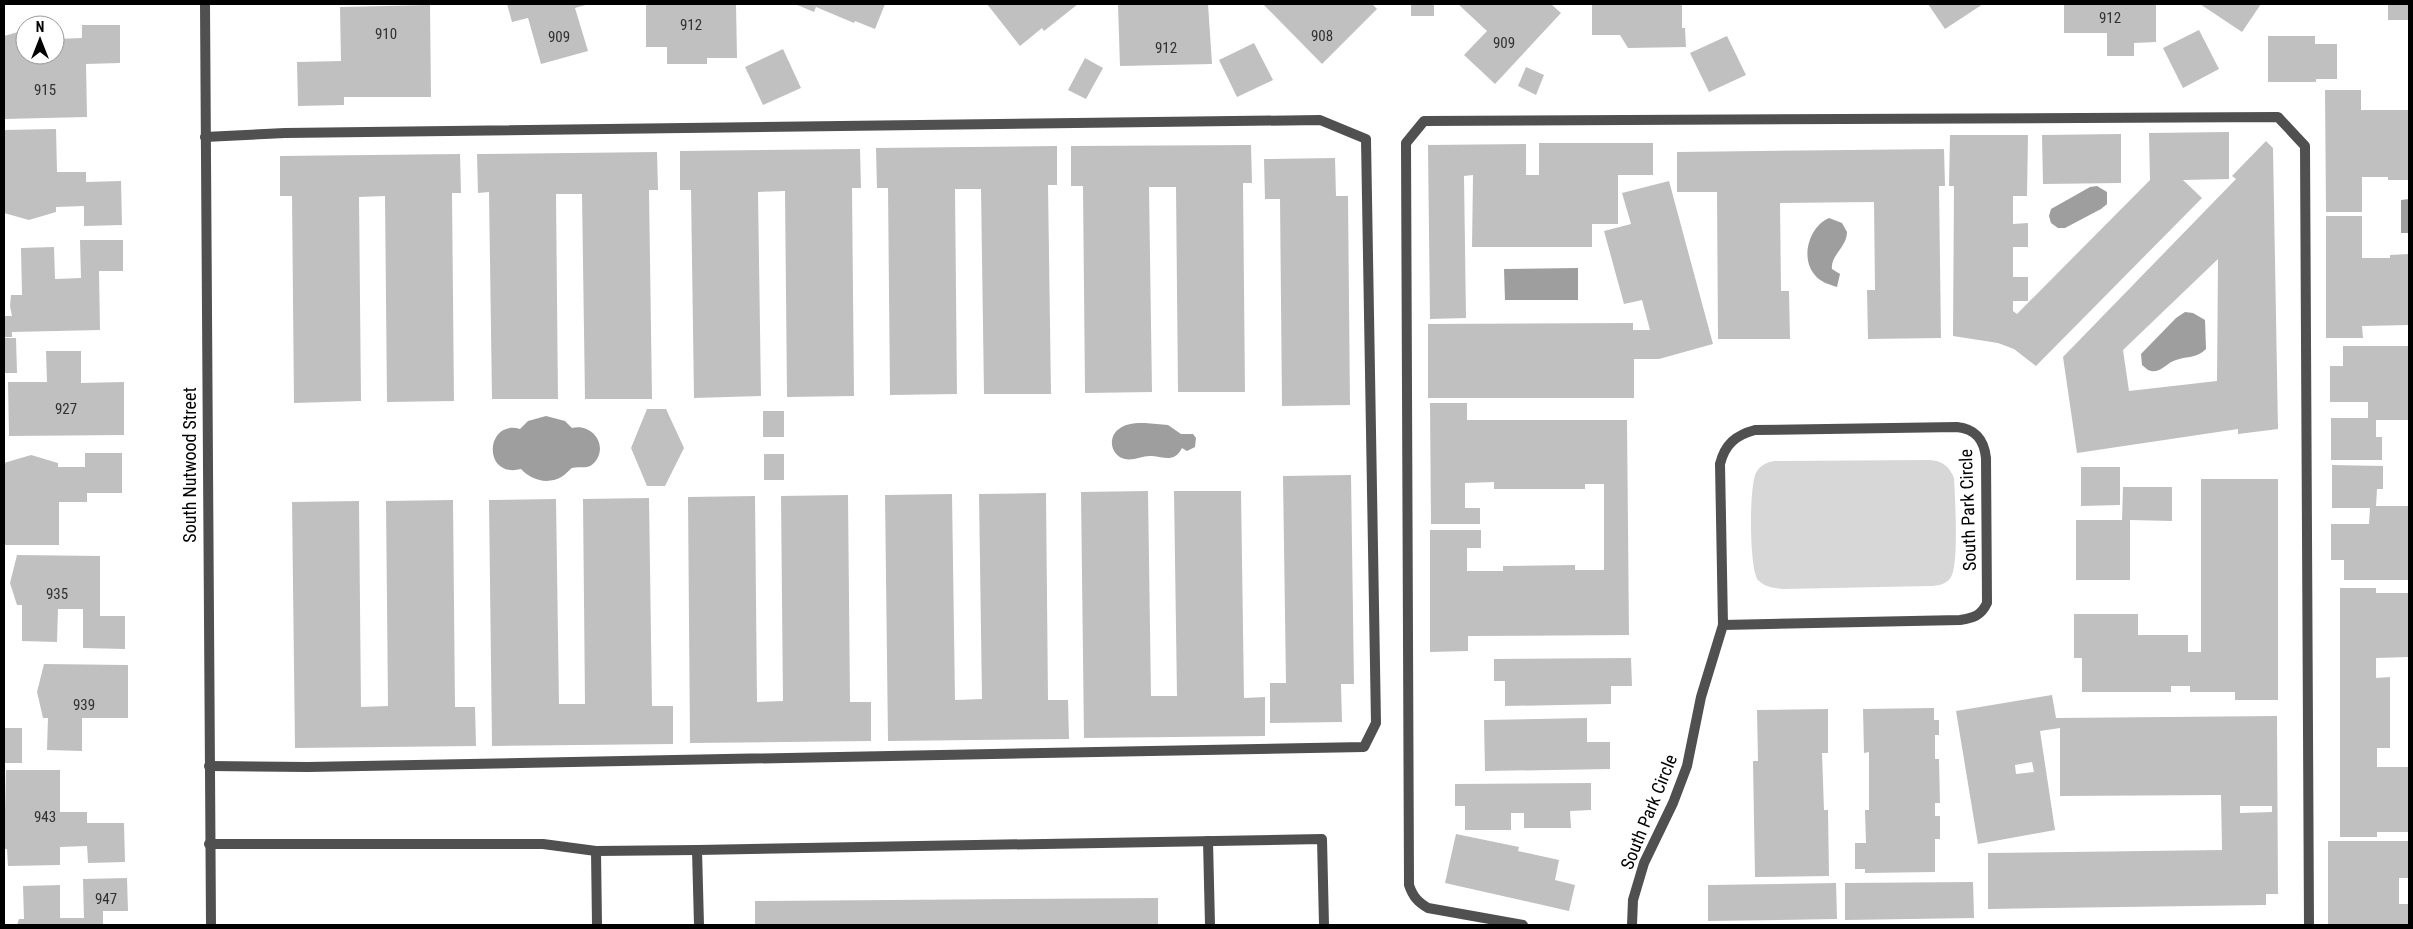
<svg xmlns="http://www.w3.org/2000/svg" width="2413" height="929" viewBox="0 0 2413 929" font-family="'Roboto Condensed',sans-serif">
<style>
.green{fill:#d7d7d7}
.water{fill:#9e9e9e}
.building{fill:#c0c0c0;fill-rule:evenodd}
.lines{fill:none;stroke-linecap:round;stroke-linejoin:round}
.service{stroke:#505050;stroke-width:10}
.minor{stroke:#505050;stroke-width:10}
.tertiary{stroke:#505050;stroke-width:10}
.labels{text-anchor:middle;stroke-width:4;stroke-linejoin:round;paint-order:stroke}
.number-label{font-size:15px;fill:#303030}
.street-label{font-size:18px;fill:#000;stroke:#fff}
</style>
<rect width="100%" height="100%" fill="#fff"/>
<path class="green" d="M1929,460C1943,461 1949,466 1954,478C1955,496 1959,565 1951,577C1947,584 1938,586 1930,586L1783,589C1774,588 1764,587 1758,580C1749,568 1749,486 1756,473C1760,465 1766,463 1774,461Z"/>
<g class="water">
<path d="M2097,186L2107,192V204L2101,209L2065,228H2058L2051,223L2049,216L2051,209L2090,187Z"/>
<path d="M2409,199V233H2401V200Z"/>
<path d="M1829,218L1842,223L1847,232C1847,247 1830,256 1832,269L1840,274L1837,287C1828,284 1820,282 1814,274C1800,256 1810,226 1829,218Z"/>
<path d="M1578,268V300H1505L1504,269Z"/>
<path d="M2185,312L2193,313L2205,320L2206,349C2197,358 2188,356 2176,360C2165,363 2161,375 2148,370L2142,365L2141,354L2176,318Z"/>
<path d="M546,416L565,421L572,428C590,423 607,442 597,459C589,472 581,465 572,468C570,469 566,474 563,476C549,485 532,481 521,469C482,479 485,419 520,429L528,421Z"/>
<path d="M1145,423L1168,425L1181,434H1193L1196,438L1195,447L1187,451L1182,448C1174,463 1165,457 1152,456C1143,455 1134,461 1125,459C1111,456 1107,437 1119,429C1126,423 1137,423 1145,423Z"/>
</g>
<g class="building">
<path d="M507,4H589L575,8L588,51L541,64L528,18L512,22Z"/>
<path d="M646,4H736L737,58H707V64H667V47H646Z"/>
<path d="M795,4H885L875,29L855,21L854,23L816,7L814,12Z"/>
<path d="M987,4H1078L1044,31L1042,28L1020,46Z"/>
<path d="M1118,4H1208L1212,64L1120,66Z"/>
<path d="M1263,4H1372L1377,9L1322,64Z"/>
<rect x="1411" y="4" width="23" height="12"/>
<path d="M1458,4H1551L1561,13L1495,84L1464,55L1487,31Z"/>
<path d="M1592,4H1682V28H1685L1686,47L1628,48L1620,35H1592Z"/>
<path d="M1928,4H1983L1945,29Z"/>
<path d="M2064,4H2156V42L2134,43V56H2107V33H2064Z"/>
<path d="M2200,4H2261L2242,32Z"/>
<rect x="2388" y="4" width="21" height="16"/>
<path d="M430,5L431,97H344V105L298,106L297,62L341,61L340,7Z"/>
<path d="M82,25H120V63L86,64L87,117L4,119V36L25,30V55H55V39L82,38Z"/>
<path d="M2199,30L2219,69L2183,88L2163,48Z"/>
<path d="M1727,36L1746,75L1709,92L1690,53Z"/>
<path d="M2268,36H2315V44H2337V79H2316V82H2268Z"/>
<path d="M1254,43L1273,80L1237,97L1219,60Z"/>
<path d="M783,49L801,88L763,105L745,67Z"/>
<path d="M1085,58L1103,68L1086,99L1068,90Z"/>
<path d="M1526,67L1544,75L1536,95L1518,86Z"/>
<path d="M2325,90H2361V110H2409V180H2388V177H2362V212H2326Z"/>
<path d="M56,129L57,172H86V182L121,181L122,225L84,226V206L56,207V212L29,220L4,213V130Z"/>
<path d="M2229,132V179L2183,180L2202,198L2036,366L2014,349L1998,343L1953,336L1954,186H1949L1950,135H2028L2027,196H2013V224L2028,223V247H2013V277H2028V301H2013V311L2017,314L2150,180L2149,133Z"/>
<path d="M2121,134V183L2043,184L2042,135Z"/>
<path d="M2266,141L2273,148L2278,429L2238,434V429L2077,453L2063,357L2236,179L2232,176ZM2218,259L2217,381L2129,391L2123,350Z"/>
<path d="M1539,143H1653V175H1618V224H1592V247H1472L1473,175L1464,176L1466,318L1430,319L1428,145L1526,144V175H1539Z"/>
<path d="M1251,145L1252,183H1243L1245,392H1178L1176,187H1149L1152,392L1085,393L1083,186H1071V146Z"/>
<path d="M1057,146V185H1048L1051,394H984L981,189H955L957,394L890,395L888,188H877L876,148Z"/>
<path d="M860,149L861,188H852L854,396L787,397L785,191L758,192L761,396L694,398L691,190H680V151Z"/>
<path d="M1944,149L1945,186H1939L1941,338L1868,339L1867,290H1875L1874,202L1780,203L1781,291H1789L1790,339H1718L1717,192H1677V152Z"/>
<path d="M657,152L658,190H649L652,399H585L582,194H556L558,399H492L489,192L478,193L477,154Z"/>
<path d="M460,154L461,193H452L454,401L387,402L385,196L359,197L361,401L294,403L292,196H280V156Z"/>
<path d="M1335,158L1336,196H1348L1350,405L1282,406L1280,199H1265L1264,159Z"/>
<path d="M1669,181L1713,344L1659,359H1634V398H1428V324L1633,323V330H1650L1642,300L1624,304L1604,231L1631,224L1622,193Z"/>
<path d="M2326,216H2362V258H2390V255L2409,254V325L2362,326L2363,338H2326Z"/>
<path d="M80,240H123V271H99L100,330L12,332V337H4V316H12L10,306L11,295H22L21,248L54,247L55,279L81,278Z"/>
<path d="M4,338H16L17,373H4Z"/>
<path d="M2343,346H2409V420H2376V437H2382V460H2331V418H2368V402H2330V366H2343Z"/>
<path d="M46,351H81V383L124,382V435L9,436L8,382H47Z"/>
<path d="M1430,403H1467V420H1627L1629,635L1468,636V651L1430,652V530H1481V548H1467V571H1503V566L1575,565V570H1604V484H1585V489H1494V482L1465,483V508H1480V524H1431Z"/>
<path d="M647,409H666L684,448L665,486H647L631,448Z"/>
<rect x="763" y="411" width="21" height="26"/>
<path d="M85,453H122V493H87V502H59V545H4V463L31,455L58,463V467H85Z"/>
<rect x="764" y="454" width="20" height="26"/>
<path d="M2332,465L2383,466V489H2377L2376,506H2409V580H2344V560H2331V524H2369L2370,508H2332Z"/>
<path d="M2081,467H2120V505L2081,506Z"/>
<path d="M1351,475L1354,684H1341L1342,722L1270,723V683H1286L1283,476Z"/>
<path d="M2201,479H2278V700H2235V692H2190V686H2171V692H2082V658H2074V614H2138V635H2188V652H2201Z"/>
<path d="M2123,487H2172V521L2130,520V580H2076V520H2122Z"/>
<path d="M1148,491L1151,696H1177L1174,491H1241L1244,698L1265,697V736L1084,738L1081,492Z"/>
<path d="M1046,493L1048,700H1068L1069,739L888,741L885,495L952,494L955,700L982,699L979,494Z"/>
<path d="M848,495L850,702H871V741L690,743L688,497L755,496L757,702L783,701L781,496Z"/>
<path d="M649,498L652,706H673V744L492,746L489,500L556,499L559,704H585L583,499Z"/>
<path d="M453,500L455,707H475L476,746L295,748L292,502L359,501L361,707L388,706L386,501Z"/>
<path d="M17,555L100,556V616H125V649L83,648V609H58L57,642L22,641V605H17L10,583Z"/>
<path d="M2340,588H2376V593H2409V657L2376,658V678L2390,677V748H2377V767H2409V832H2377V837H2340Z"/>
<path d="M1631,658L1632,686H1611V704L1505,706V681H1494V659Z"/>
<path d="M44,664L128,665V718H82V751L47,750L48,718H43L37,692Z"/>
<path d="M2052,695L2056,718L2277,716L2278,894H2266V905L1988,909V853L2222,850L2221,795L2060,796V728L2040,731L2055,830L1978,844L1956,711ZM2032,762L2034,772L2016,774L2015,765ZM2240,806H2272V812L2240,813Z"/>
<path d="M1934,708V720H1939V735H1935V759H1939L1940,803H1935V816H1940V839H1935V872L1865,873V869H1855V843H1866L1865,810H1869V752L1864,753L1863,709Z"/>
<path d="M1828,709V753H1822L1824,810H1828L1829,876L1755,877L1753,761H1758L1757,710Z"/>
<path d="M1587,718V742H1610V769L1485,771L1484,720Z"/>
<rect x="4" y="728" width="18" height="35"/>
<path d="M6,770H60V812H87V823H124L125,862L88,863L87,846L60,847V865L8,866L7,849H4Z"/>
<path d="M1591,783V810L1570,811L1571,828H1524V813H1511V830H1465V806H1455V784Z"/>
<path d="M1456,834L1519,847L1518,851L1559,860L1555,880L1575,885L1569,911L1445,883Z"/>
<path d="M2328,841H2409V878H2399V904H2409V925H2328Z"/>
<path d="M127,878L128,911H103V925H17L19,919H24L23,886L60,885V918H84L83,879Z"/>
<path d="M1973,882L1974,918L1845,920V883Z"/>
<path d="M1836,883L1837,919L1708,921V885Z"/>
<path d="M1158,898V925H755V901Z"/>
</g>
<g class="lines">
<g class="service">
<path d="M205,137L285,133L1320,120L1366,139L1376,723L1364,747L308,767L209,766"/>
<path d="M1208,841L1210,925"/>
<path d="M209,844H543L596,851"/>
<path d="M597,925L596,851L697,850"/>
<path d="M699,925L697,850L1322,839L1324,925"/>
<path d="M1523,925L1428,908C1418,902 1413,897 1409,885L1406,143L1424,121L2278,117L2305,146L2309,925"/>
</g>
<path class="minor" d="M1632,925L1633,900L1644,863L1673,803L1687,766L1701,697L1723,625L1720,464C1725,444 1736,435 1755,430L1957,427C1976,429 1984,440 1986,458L1987,603C1981,616 1973,618 1960,620L1723,625"/>
<path class="tertiary" d="M205,4L211,925"/>
</g>
<g class="labels">
<g class="number-label">
<text x="2110" y="23">912</text>
<text x="691" y="30">912</text>
<text x="386" y="39">910</text>
<text x="1322" y="41">908</text>
<text x="559" y="42">909</text>
<text x="1504" y="48">909</text>
<text x="1166" y="53">912</text>
<text x="45" y="95">915</text>
<text x="66" y="414">927</text>
<text x="57" y="599">935</text>
<text x="84" y="710">939</text>
<text x="45" y="822">943</text>
<text x="106" y="904">947</text>
</g>
<g class="street-label">
<text transform="translate(190 465) rotate(-90)" y="6">South Nutwood Street</text>
<text transform="translate(1968 510) rotate(-92)" y="6">South Park Circle</text>
<text transform="translate(1649 812) rotate(-68)" y="6">South Park Circle</text>
</g>
</g>
<rect width="2413" height="929" fill="none" stroke="#000000" stroke-width="10"/>
<g transform="translate(40 40)"><circle r="24" fill="#ffffff" stroke="#999999"/>
<path d="M0-4L9 19L0 12L-9 19Z" fill="#000000"/>
<text y="-8" font-size="14" font-weight="bold" text-anchor="middle" fill="#000000">N</text>
</g>
</svg>
